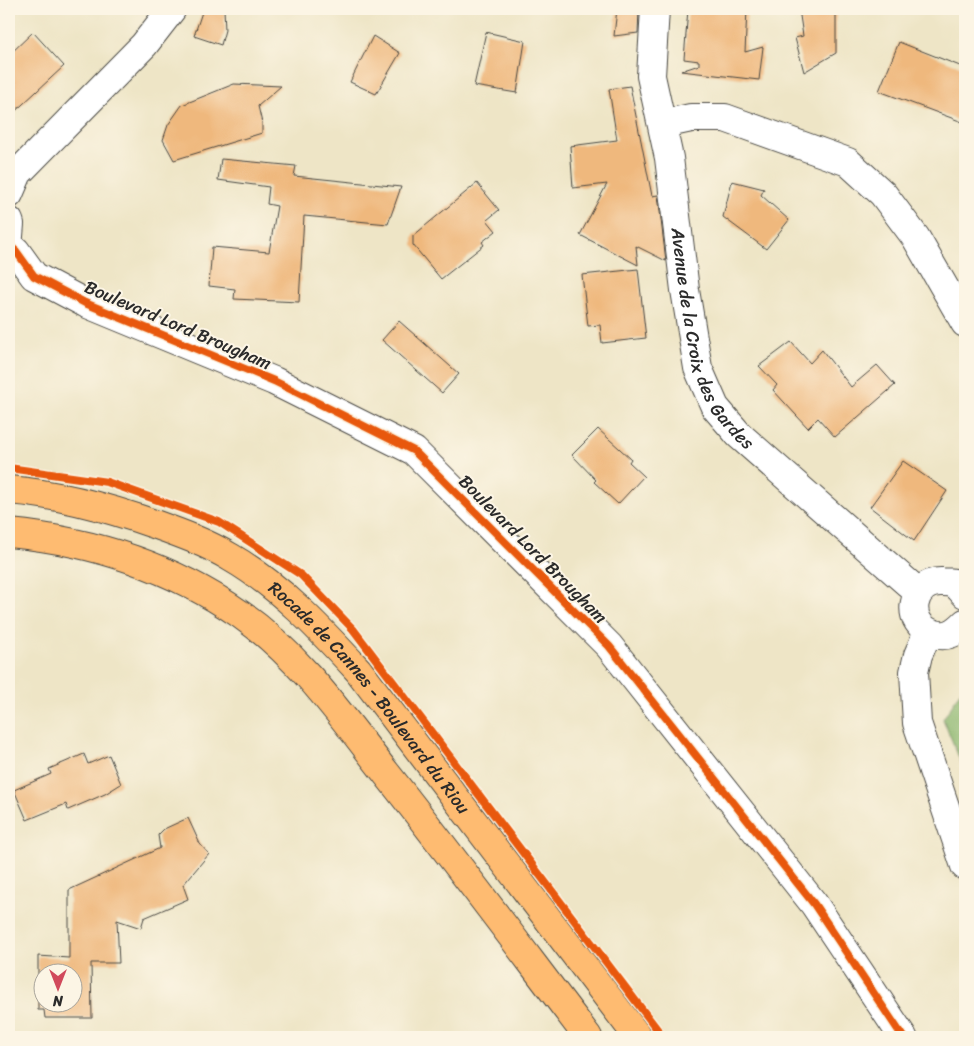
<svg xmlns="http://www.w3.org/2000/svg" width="974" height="1046" viewBox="0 0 974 1046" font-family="Sriracha,sans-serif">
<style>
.forest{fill:#8ab56c;stroke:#5a704c}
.building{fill:#efb87d;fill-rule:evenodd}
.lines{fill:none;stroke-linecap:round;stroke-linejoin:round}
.street-casing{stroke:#484742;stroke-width:30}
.highway-casing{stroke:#484742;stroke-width:30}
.street{stroke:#fff;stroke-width:28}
.highway{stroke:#febb71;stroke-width:28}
.cycleway-casing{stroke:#fcf5e5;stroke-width:11}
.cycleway{stroke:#e8590c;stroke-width:8}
.labels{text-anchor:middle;stroke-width:4;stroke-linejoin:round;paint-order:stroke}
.street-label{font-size:18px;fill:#2b2b2b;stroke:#fcf5e5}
</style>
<rect width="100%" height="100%" fill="#fcf5e5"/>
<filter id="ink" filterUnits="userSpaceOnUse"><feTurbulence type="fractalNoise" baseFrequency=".02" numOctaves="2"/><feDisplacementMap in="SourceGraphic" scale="10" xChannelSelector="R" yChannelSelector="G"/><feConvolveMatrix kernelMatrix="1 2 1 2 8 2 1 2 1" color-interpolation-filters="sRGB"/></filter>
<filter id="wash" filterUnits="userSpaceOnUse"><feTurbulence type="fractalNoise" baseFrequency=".0096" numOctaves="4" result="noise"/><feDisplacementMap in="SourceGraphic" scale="20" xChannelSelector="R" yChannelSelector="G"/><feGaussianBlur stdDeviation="1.12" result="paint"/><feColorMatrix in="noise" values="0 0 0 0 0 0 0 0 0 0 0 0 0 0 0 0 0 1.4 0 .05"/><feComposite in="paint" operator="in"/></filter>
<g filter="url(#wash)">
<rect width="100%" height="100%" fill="#eee5c6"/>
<path class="forest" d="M965,684V772L943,719Z"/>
<g id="blocks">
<g class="building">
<path d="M203,9H224L225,30L221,45L194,36Z"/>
<path d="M617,9H639L638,33L614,36Z"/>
<path d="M688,9H747L745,52L763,47L759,80L681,71L699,65V61L684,59Z"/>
<path d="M799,9H836V53L804,72L795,38L803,36Z"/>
<path d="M33,32L64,66L9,117V55Z"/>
<path d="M486,32L525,41L517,93L474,86Z"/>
<path d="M373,36L400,53L376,94L350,82Z"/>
<path d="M899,42L965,68V123L879,91Z"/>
<path d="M234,84L281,86L258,106L262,123V133L174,160L163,140L168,125L182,105Z"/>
<path d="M630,86L652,196L658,195L666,261L636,246L638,265L580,235L607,184L573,188L570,146L617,140L609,89Z"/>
<path d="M221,159L296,166L294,176L401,187L388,224L304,216L299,302L234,299L235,289L209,286L212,247L269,252L277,206L267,204L269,187L218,180Z"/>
<path d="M732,181L764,189L761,195L789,220L766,249L723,217Z"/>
<path d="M477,183L499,210L487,220L496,231L482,242L484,245L441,279L413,245V236Z"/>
<path d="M638,269L646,338L602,343L600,325L588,326L582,275Z"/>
<path d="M399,321L459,374L442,393L382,340Z"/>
<path d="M791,342L810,363L822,350L851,387L877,365L895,385L835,437L818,418L808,428L773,390L777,385L759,366Z"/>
<path d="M598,429L631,459L629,462L644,476L618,504L594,482L596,480L572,455Z"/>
<path d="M903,461L947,491L914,541L870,507Z"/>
<path d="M84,754L88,764L109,755L121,784L105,794L68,810L66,804L27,820L14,790L51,774L49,769Z"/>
<path d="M188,818L200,844L209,854L183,885L188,899L144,918L141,928L117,920L119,963H91L92,1018H45L44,1010H38V956L69,958V890L160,848L158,835L164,829ZM42,974H72V1004H42Z"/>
</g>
</g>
</g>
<g filter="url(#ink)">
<use href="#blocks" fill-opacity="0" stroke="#484742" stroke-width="1"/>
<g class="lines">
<g class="street-casing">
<g id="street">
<path id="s1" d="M655,9L651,76L669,158L685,290L698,368L715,407L739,435L918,592"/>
<path d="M663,124L691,118H725L848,162L883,194L916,238L965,323"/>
<path d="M9,194L18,173L144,45L172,9"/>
<path d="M9,221L10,224L9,236"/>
<path d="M9,246L16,251L34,276L85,303L274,381L414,451L609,646L814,904L903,1037"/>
<path d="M965,594C962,591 958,586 954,583C951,582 946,582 943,582C910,580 903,625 935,634C948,638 956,632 965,623"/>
<path d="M928,632L918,655L914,672L917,723L965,866"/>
</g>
</g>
<g class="highway-casing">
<g id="highway">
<path id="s2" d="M9,490C60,494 109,508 157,525C182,534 207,543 230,557C279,585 320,629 358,670L638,1037"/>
<path d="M9,533C92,541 171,566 240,614C300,656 342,717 386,773C455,860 521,949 588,1037"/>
</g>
</g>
<use href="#street" class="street"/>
<use href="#highway" class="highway"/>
<g class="cycleway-casing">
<g id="cycleway">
<path d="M9,246L16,251L34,276L85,303L274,381L414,451L609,646L814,904L903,1037"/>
<path d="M9,468L107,482L219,522L301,575L353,629L663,1037"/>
</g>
</g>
<use href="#cycleway" class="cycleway"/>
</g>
</g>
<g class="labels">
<g class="street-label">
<text transform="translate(178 325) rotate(23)" y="6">Boulevard Lord Brougham</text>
<text dy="6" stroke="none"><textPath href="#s1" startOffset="340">Avenue de la Croix des Gardes</textPath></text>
<text transform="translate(533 549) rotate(45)" y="6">Boulevard Lord Brougham</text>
<text dy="6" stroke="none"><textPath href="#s2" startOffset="432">Rocade de Cannes - Boulevard du Riou</textPath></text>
</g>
</g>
<rect width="974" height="1046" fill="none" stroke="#fcf5e5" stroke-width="30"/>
<g transform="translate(58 988) rotate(180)"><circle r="24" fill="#fcf5e5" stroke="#a8a49b"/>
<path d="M0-4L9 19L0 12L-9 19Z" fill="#d1495b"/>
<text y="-8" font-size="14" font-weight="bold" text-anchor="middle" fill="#2b2b2b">N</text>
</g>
</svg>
